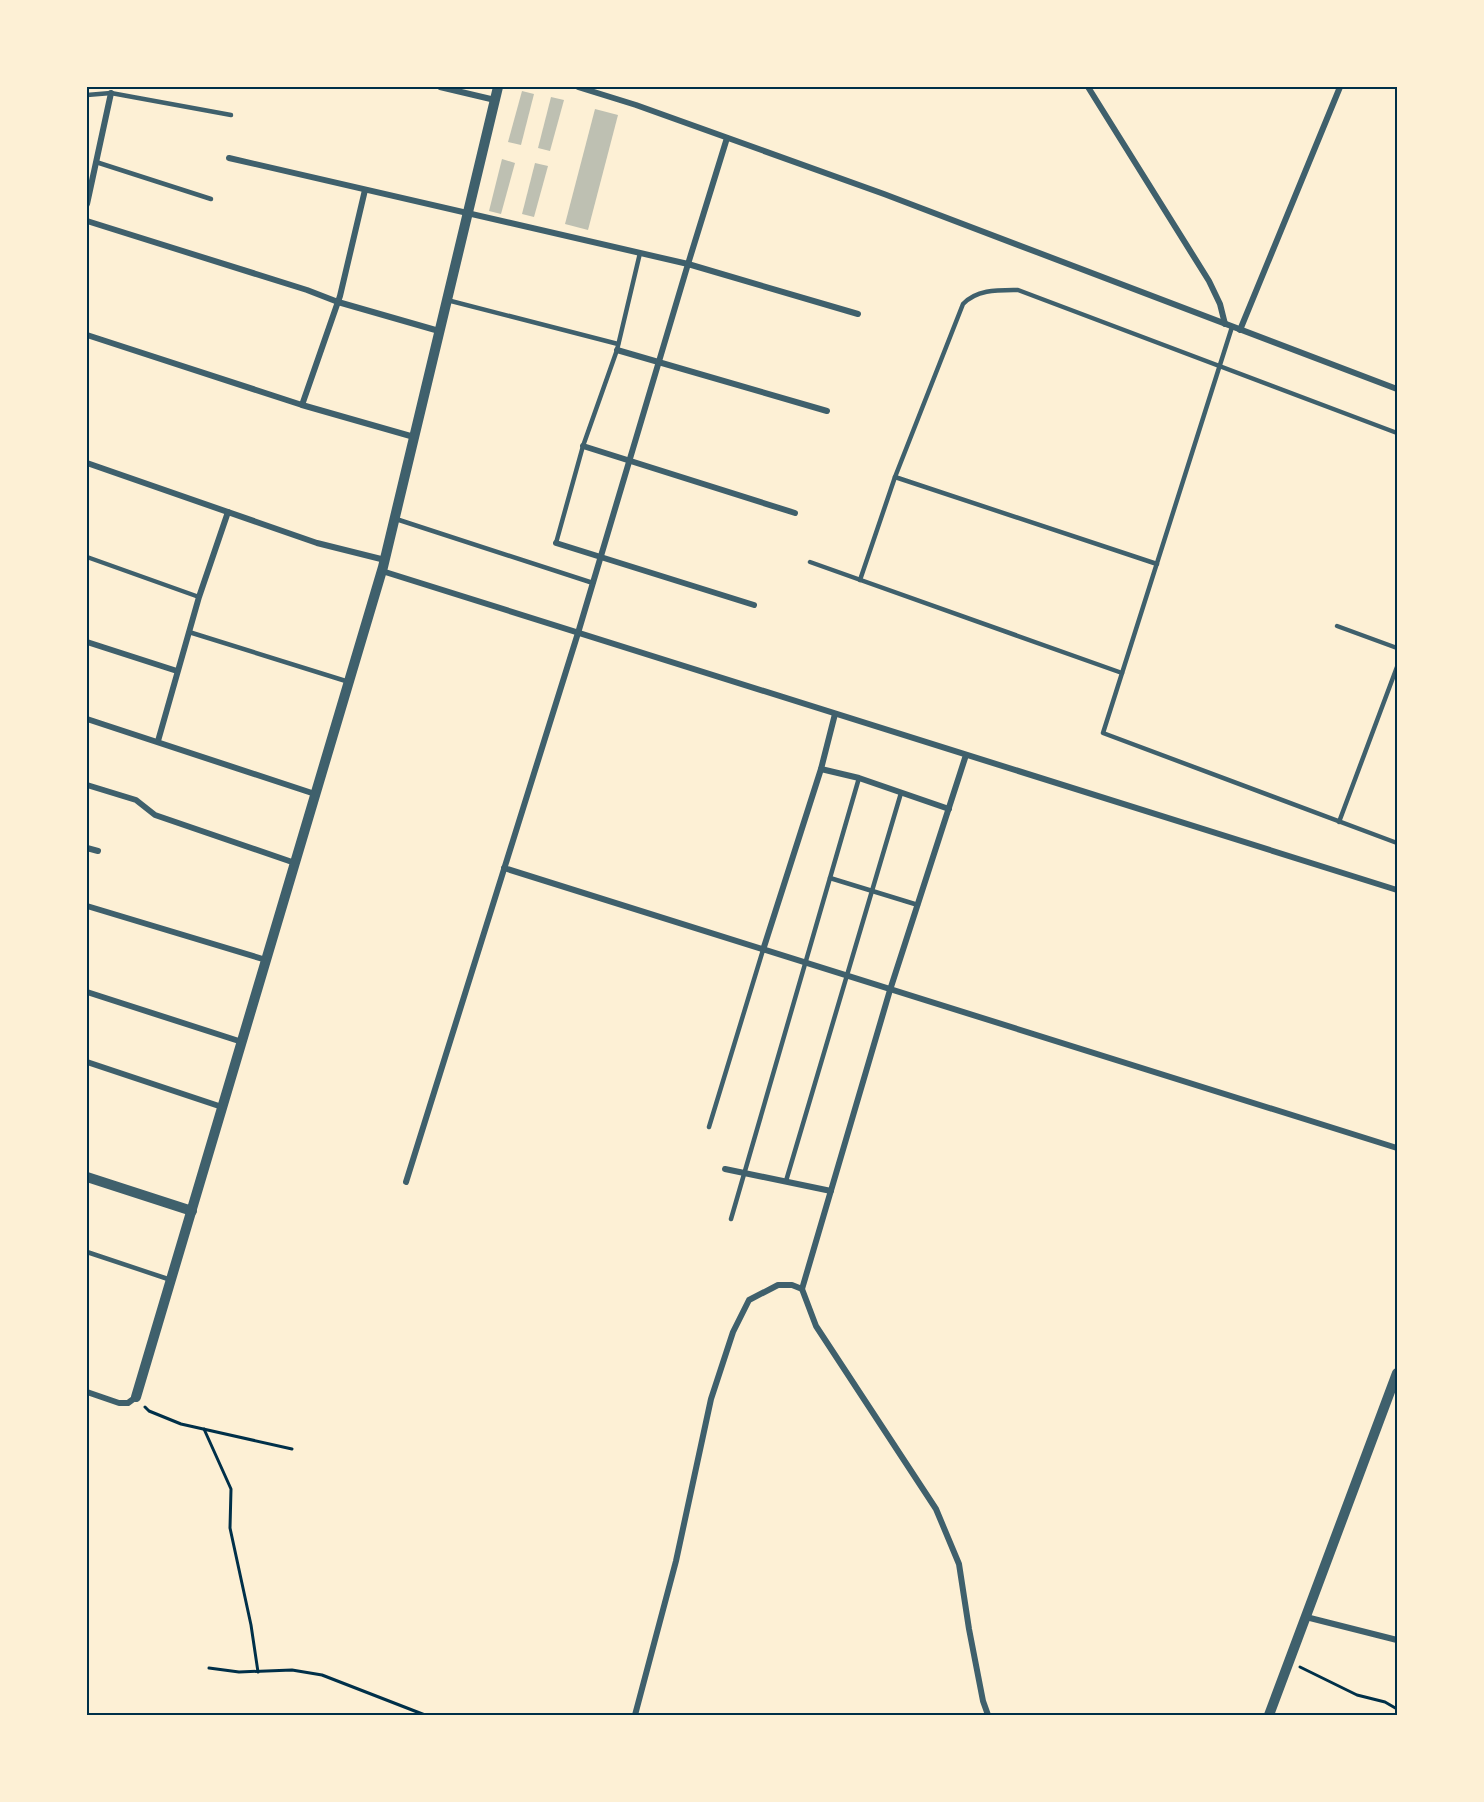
<svg xmlns="http://www.w3.org/2000/svg" width="1484" height="1802" viewBox="0 0 1484 1802" font-family="'Space Grotesk',sans-serif">
<style>
.building{fill:#bec0b2}
.lines{fill:none;stroke-linecap:round;stroke-linejoin:round}
.path{stroke:#003049;stroke-width:3}
.service{stroke:#3f606c;stroke-width:4.5}
.minor{stroke:#3f606c;stroke-width:6}
.tertiary{stroke:#3f606c;stroke-width:10}
.neatline{fill:none;stroke:#003049;stroke-width:2}
</style>
<rect width="100%" height="100%" fill="#fdf0d5"/>
<g class="building">
<path d="M522,91L534,94L521,145L508,142Z"/>
<path d="M551,97L564,100L550,151L538,148Z"/>
<path d="M595,109L618,115L588,230L565,224Z"/>
<path d="M502,159L515,163L501,214L489,211Z"/>
<path d="M535,163L548,166L534,217L522,214Z"/>
</g>
<g class="lines">
<g class="path">
<path d="M145,1407L149,1411L181,1424L292,1449"/>
<path d="M204,1429L231,1489L230,1528L251,1625L258,1672"/>
<path d="M1300,1667L1357,1695L1385,1702L1397,1709"/>
<path d="M209,1668L239,1672L292,1670L322,1675L425,1715"/>
</g>
<g class="service">
<path d="M87,95L111,93L231,115"/>
<path d="M96,162L211,199"/>
<path d="M447,300L618,344"/>
<path d="M1232,327L1103,733L1397,843"/>
<path d="M895,477L1157,564"/>
<path d="M396,519L593,583"/>
<path d="M556,543L583,446L617,350L640,253"/>
<path d="M87,557L199,597"/>
<path d="M810,562L1122,673"/>
<path d="M860,580L895,477L963,304C977,289 998,290 1018,290L1397,433"/>
<path d="M1337,626L1397,648"/>
<path d="M189,632L349,682"/>
<path d="M1339,822L1397,667"/>
<path d="M830,878L918,905"/>
<path d="M709,1127L763,950"/>
<path d="M786,1181L901,793"/>
<path d="M731,1219L859,778"/>
<path d="M87,1252L171,1280"/>
</g>
<g class="minor">
<path d="M440,87L495,100"/>
<path d="M578,87L636,105L884,194L1397,389"/>
<path d="M1088,87L1209,281L1220,304L1225,324"/>
<path d="M229,158L688,264L858,314"/>
<path d="M87,204L111,93"/>
<path d="M87,221L307,290L338,302L439,331"/>
<path d="M1240,330L1340,87"/>
<path d="M87,335L302,405L414,437"/>
<path d="M617,350L827,411"/>
<path d="M302,405L340,296L365,190"/>
<path d="M583,446L795,513"/>
<path d="M87,463L317,543L385,560"/>
<path d="M556,543L754,605"/>
<path d="M382,571L1397,890"/>
<path d="M87,642L177,671"/>
<path d="M87,719L315,794"/>
<path d="M158,741L199,597L228,512"/>
<path d="M966,755L890,990L802,1289L816,1326L936,1509L959,1564L969,1629L983,1701L988,1715"/>
<path d="M821,769L859,778L949,809"/>
<path d="M87,785L136,800L155,815L295,863"/>
<path d="M87,848L98,851"/>
<path d="M504,868L1397,1148"/>
<path d="M87,906L266,960"/>
<path d="M763,950L821,769L835,714"/>
<path d="M87,992L242,1042"/>
<path d="M87,1062L222,1107"/>
<path d="M725,1169L831,1191"/>
<path d="M406,1182L578,633L688,264L727,138"/>
<path d="M87,1392L119,1403H128L136,1397"/>
<path d="M1306,1617L1397,1640"/>
<path d="M635,1715L676,1561L711,1399L733,1332L749,1300L778,1285H792L802,1289"/>
</g>
<g class="tertiary">
<path d="M87,1177L192,1211"/>
<path d="M136,1397L383,567L498,87"/>
<path d="M1269,1715L1397,1373"/>
</g>
</g>
<rect width="1484" height="1802" fill="none" stroke="#fdf0d5" stroke-width="177"/>
<rect x="88" y="88" width="1308" height="1626" class="neatline"/>
</svg>
